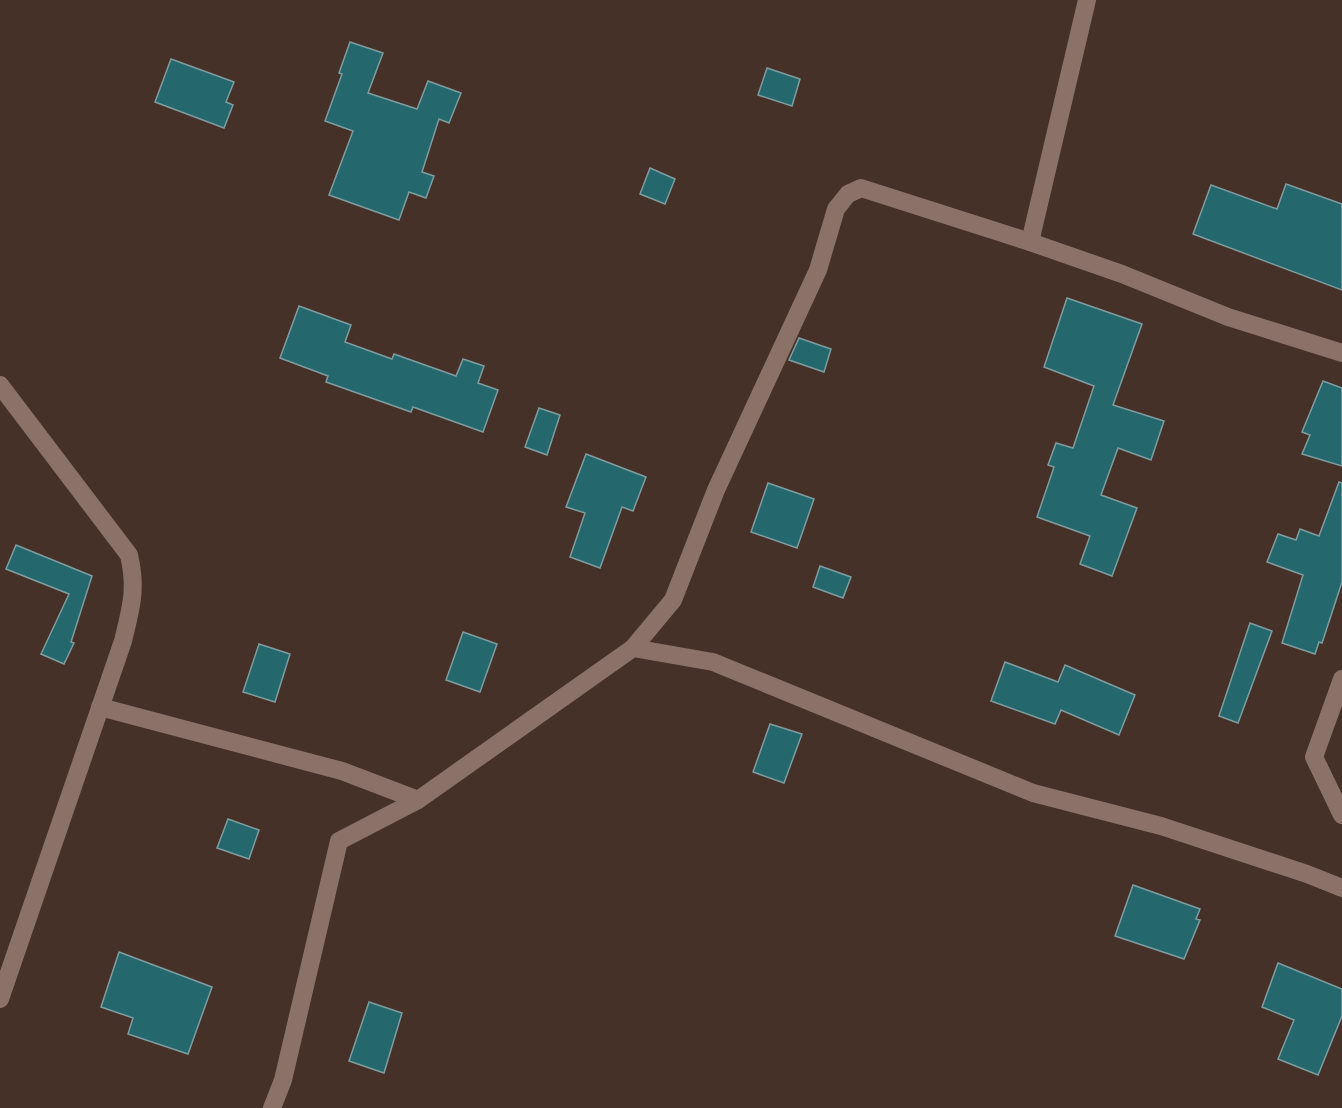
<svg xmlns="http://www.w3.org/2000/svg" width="1342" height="1108" viewBox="0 0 1342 1108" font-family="Lato,sans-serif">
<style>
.building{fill:#24676c;stroke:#7f9da0;stroke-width:1.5}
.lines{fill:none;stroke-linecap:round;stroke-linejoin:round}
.minor{stroke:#8a7268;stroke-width:18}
</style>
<rect width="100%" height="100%" fill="#453128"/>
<g class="building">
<path d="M350,42L383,53L368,93L417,109L428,81L461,93L449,123L439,119L422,172L434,176L426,198L409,192L399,220L329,195L353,131L325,121L342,74L339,73Z"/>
<path d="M171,59L234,82L226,102L233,105L224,128L155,102Z"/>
<path d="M767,68L800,79L792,106L758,95Z"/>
<path d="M650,168L675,179L665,204L640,194Z"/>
<path d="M1286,184L1342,204V290L1193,234L1211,185L1277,209Z"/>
<path d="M1067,298L1142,324L1113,405L1164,421L1151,460L1118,448L1101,495L1137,508L1112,576L1080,564L1090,536L1037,517L1054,467L1048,465L1056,443L1073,448L1094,386L1044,367Z"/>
<path d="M299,306L351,325L345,342L392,359L394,354L456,376L463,359L484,366L478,383L498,390L483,432L413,407L411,412L326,382L328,376L280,358Z"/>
<path d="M799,338L831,349L824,372L789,360Z"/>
<path d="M1323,381L1342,388V466L1302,454L1310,435L1302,432Z"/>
<path d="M539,408L560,415L547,455L525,447Z"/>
<path d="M586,454L646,477L633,511L622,507L600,568L570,557L585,513L566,507Z"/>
<path d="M1339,482L1342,483V582L1322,643L1319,642L1315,654L1282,643L1303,575L1267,562L1278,534L1296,540L1300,529L1319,536Z"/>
<path d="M768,483L814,499L797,548L751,532Z"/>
<path d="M16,545L92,576L71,642L74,643L64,664L41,654L69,594L6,569Z"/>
<path d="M820,566L851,577L843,598L813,587Z"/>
<path d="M1250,623L1272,631L1238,723L1219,716Z"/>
<path d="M463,632L497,644L480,692L446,680Z"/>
<path d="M259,644L290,654L275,702L243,692Z"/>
<path d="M1005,662L1058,682L1065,665L1135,695L1119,735L1061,710L1055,724L991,701Z"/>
<path d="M770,724L802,734L784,783L753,772Z"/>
<path d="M228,819L259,830L249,859L217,848Z"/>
<path d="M1133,885L1200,909L1196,919L1200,920L1184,959L1115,936Z"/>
<path d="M119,952L212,987L188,1054L128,1034L133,1018L101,1007Z"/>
<path d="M1278,963L1342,989V1016L1318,1075L1278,1059L1294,1020L1262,1007Z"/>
<path d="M369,1002L402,1013L384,1073L349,1061Z"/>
</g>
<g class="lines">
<g class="minor">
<path d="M1030,242L1087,0"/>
<path d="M0,385L129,555C137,590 131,607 123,641L0,999"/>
<path d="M633,648L673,600L716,490L818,270L836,209L848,194L861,188L1030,242L1122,274L1228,317L1342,353"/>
<path d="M1342,679L1314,757L1342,815"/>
<path d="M100,707L342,771L418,800"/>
<path d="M272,1108L283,1080L339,841L418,800L633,648L713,662L1033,793L1161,826L1307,874L1342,888"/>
</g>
</g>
</svg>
